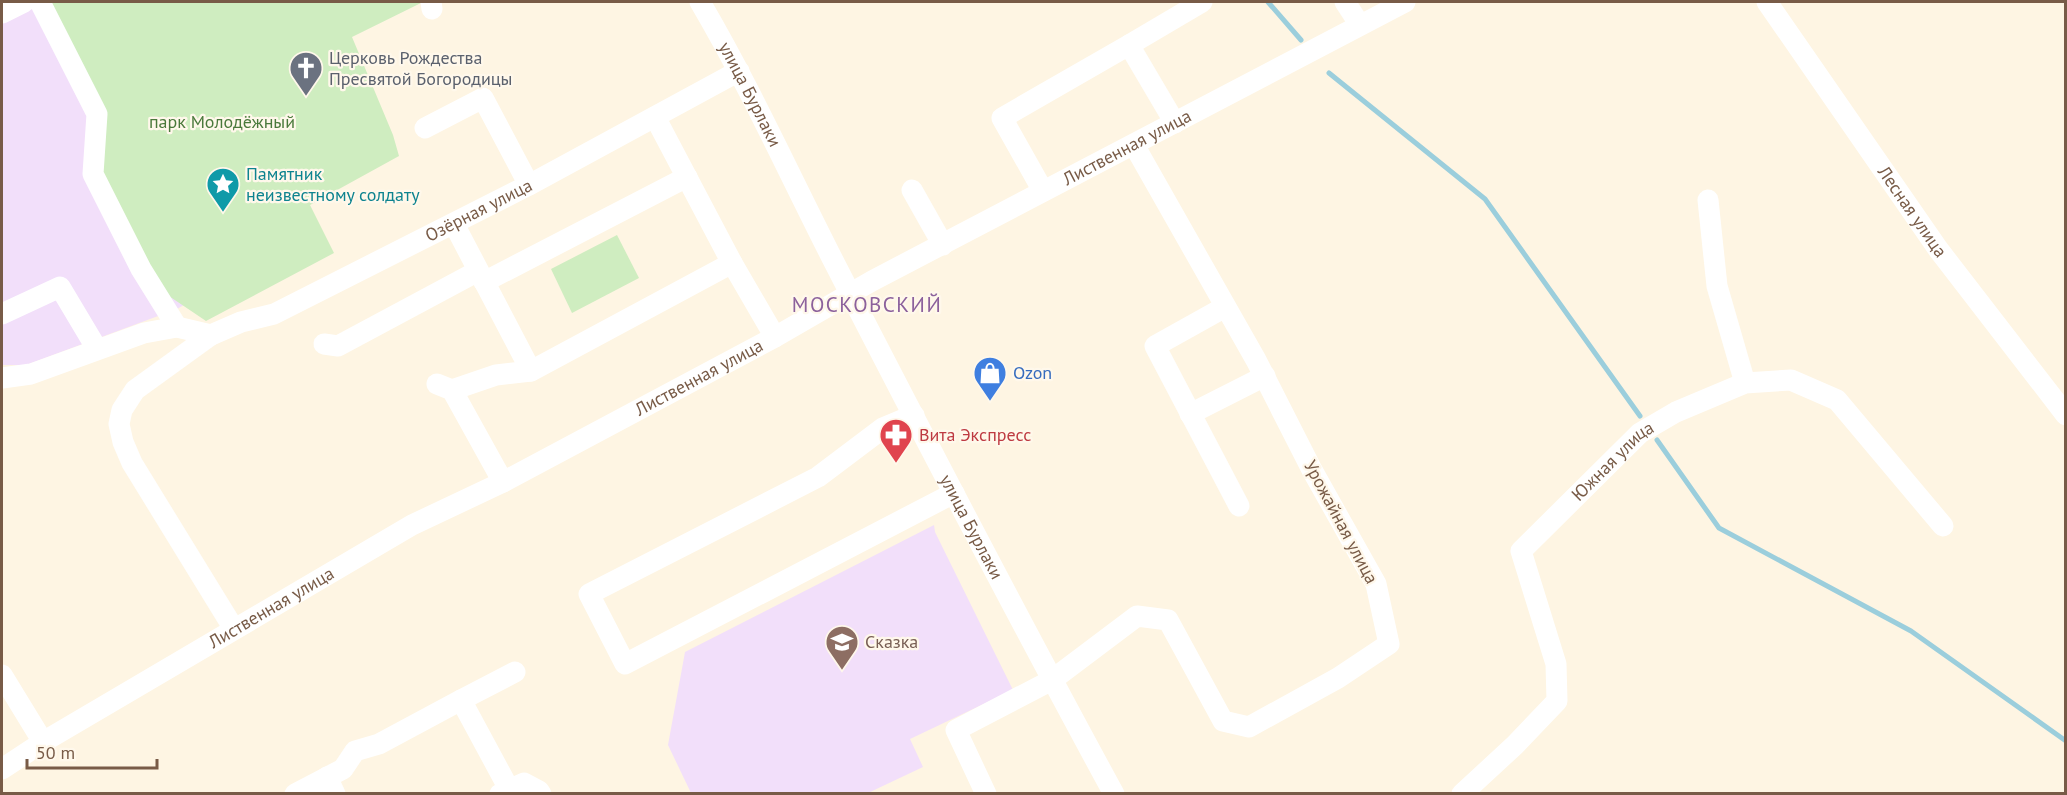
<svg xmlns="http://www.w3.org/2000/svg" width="2067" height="795" viewBox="0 0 2067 795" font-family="'PT Sans',sans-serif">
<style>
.education{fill:#f2dffa}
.green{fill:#cfedc0}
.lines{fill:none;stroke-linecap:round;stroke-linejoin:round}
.stream{stroke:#9bcedc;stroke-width:5}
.minor{stroke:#fff;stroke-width:21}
.labels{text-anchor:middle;stroke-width:4.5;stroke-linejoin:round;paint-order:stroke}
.worship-label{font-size:18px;fill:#5b616d;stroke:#fff8eb;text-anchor:start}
.street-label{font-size:18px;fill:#785b47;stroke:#fff8eb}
.park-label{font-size:18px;fill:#4a793b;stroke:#fff8eb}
.culture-label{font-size:18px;fill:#0d838f;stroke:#fff8eb;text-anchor:start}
.shop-label{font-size:18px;fill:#366cbe;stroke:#fff8eb;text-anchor:start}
.health-label{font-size:18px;fill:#be3a42;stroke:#fff8eb;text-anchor:start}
.education-label{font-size:18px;fill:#785e54;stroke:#fff8eb;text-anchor:start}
.quarter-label{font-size:21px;letter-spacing:1.5px;fill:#8c619c;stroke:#fff8eb}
</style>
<rect width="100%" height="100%" fill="#fef5e3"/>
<g class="education">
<path d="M2,2H54L189,302L177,309L26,365H2Z"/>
<path d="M934,525L935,532L1013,690L910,739L923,767L868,793H691L668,745L685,652Z"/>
</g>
<g class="green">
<path d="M47,2H423L352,37L393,135L399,156L310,205L334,253L206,321L160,290L99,165L102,120Z"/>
<path d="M617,235L639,278L572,313L551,269Z"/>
</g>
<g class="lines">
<g class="stream">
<path d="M1268,2L1301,40"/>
<path d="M1329,73L1485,199L1640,416"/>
<path d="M1657,440L1719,528L1911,631L2066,741"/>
</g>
<g class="minor">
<path d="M40,2L97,114L93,174L141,269L177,327"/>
<path d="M431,2L432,9"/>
<path id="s1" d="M700,2C750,87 790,176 835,264C926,441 1018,618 1114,794"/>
<path d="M1345,2L1360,25"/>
<path id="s2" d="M1767,2L1938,249L2066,415"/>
<path d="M2,13L24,2"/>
<path d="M1175,123L1129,45L1202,2"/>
<path d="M425,128L483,98L529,185"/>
<path d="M912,190L943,245"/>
<path d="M1043,191L1002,118L1129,45"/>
<path d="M1708,200L1717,286L1745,383"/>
<path d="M454,224L531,371L732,263L655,117"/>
<path d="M732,263L775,337"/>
<path d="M484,282L687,177"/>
<path d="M1225,307L1155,346L1239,506"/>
<path d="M2,314L60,287L97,349"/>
<path d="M211,335L135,390L122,410L119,424L123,442L132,463L234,629"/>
<path d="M324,344L338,346L478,271"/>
<path id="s3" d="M2,378L31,374L144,333L177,327L211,335L241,322L274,314L529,185L739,71"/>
<path d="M437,384L452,390L503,482"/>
<path d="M452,390L496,375L531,371"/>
<path d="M1190,414L1265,376"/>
<path d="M914,415L883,428L818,477L589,594L625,664L954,493"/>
<path d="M2,675L43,742"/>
<path id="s4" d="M2,769L43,742L412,525L503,482L775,337L872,281L1405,2"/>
<path d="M327,777L335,794"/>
<path d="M509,789L461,700L515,672"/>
<path d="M295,794L343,769L355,751L379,744L461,700"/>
<path d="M500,794L524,783L539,791L541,794"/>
<path d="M986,794L956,730L1052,680L1137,616L1168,620L1223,721L1249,727L1338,678L1389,644L1376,584L1312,470L1256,360L1134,145"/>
<path id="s5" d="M1462,794L1515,745L1557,701L1556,664L1521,551L1640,433L1676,412L1745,383L1791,380L1837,400L1943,526"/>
</g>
</g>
<defs>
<g id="church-pin" transform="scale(1.725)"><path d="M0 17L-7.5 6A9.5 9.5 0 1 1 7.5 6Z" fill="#6b7280" stroke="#fff8eb"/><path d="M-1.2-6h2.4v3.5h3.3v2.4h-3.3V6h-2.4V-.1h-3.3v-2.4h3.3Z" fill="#fff"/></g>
<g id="sight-pin" transform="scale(1.725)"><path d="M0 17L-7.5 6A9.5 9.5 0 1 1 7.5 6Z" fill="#0f9aa8" stroke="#fff8eb"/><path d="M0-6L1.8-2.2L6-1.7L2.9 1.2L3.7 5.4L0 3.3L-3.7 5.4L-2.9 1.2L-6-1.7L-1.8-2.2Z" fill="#fff"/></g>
<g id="shop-pin" transform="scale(1.725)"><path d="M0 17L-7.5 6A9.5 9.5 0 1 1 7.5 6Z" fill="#3f7fe0" stroke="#fff8eb"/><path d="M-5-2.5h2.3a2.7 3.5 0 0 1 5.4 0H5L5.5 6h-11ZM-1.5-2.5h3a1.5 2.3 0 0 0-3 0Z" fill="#fff"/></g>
<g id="pharmacy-pin" transform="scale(1.725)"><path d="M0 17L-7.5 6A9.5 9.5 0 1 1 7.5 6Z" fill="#e0444e" stroke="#fff8eb"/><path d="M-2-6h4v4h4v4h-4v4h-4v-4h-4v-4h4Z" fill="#fff"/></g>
<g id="school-pin" transform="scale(1.725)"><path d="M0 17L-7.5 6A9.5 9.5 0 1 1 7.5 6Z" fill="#8d6e63" stroke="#fff8eb"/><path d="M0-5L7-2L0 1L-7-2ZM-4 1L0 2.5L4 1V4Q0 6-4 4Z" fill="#fff"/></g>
</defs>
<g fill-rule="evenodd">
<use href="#church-pin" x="306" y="68"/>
<use href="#sight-pin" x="223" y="184"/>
<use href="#shop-pin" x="990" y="373"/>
<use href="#pharmacy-pin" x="896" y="435"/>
<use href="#school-pin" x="842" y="642"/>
</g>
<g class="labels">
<g class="worship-label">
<text x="329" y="64">Церковь Рождества<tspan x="329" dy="21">Пресвятой Богородицы</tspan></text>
</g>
<g class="street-label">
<text dy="6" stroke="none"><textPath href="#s1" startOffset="105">улица Бурлаки</textPath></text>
<text dy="6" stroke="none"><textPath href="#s4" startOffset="1286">Лиственная улица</textPath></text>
<text dy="6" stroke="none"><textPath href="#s3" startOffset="514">Озёрная улица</textPath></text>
<text dy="6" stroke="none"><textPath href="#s2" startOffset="255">Лесная улица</textPath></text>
<text dy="6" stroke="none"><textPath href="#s4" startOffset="800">Лиственная улица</textPath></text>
<text dy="6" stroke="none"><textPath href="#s5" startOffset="417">Южная улица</textPath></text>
<text transform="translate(1341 522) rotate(62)" y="6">Урожайная улица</text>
<text dy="6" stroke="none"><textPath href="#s1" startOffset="591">улица Бурлаки</textPath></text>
<text dy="6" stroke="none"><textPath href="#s4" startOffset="314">Лиственная улица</textPath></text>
</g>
<g class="park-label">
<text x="222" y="128">парк Молодёжный</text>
</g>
<g class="culture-label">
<text x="246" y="180">Памятник<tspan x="246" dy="21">неизвестному солдату</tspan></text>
</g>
<g class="shop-label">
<text x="1013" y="379">Ozon</text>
</g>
<g class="health-label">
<text x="919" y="441">Вита Экспресс</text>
</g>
<g class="education-label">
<text x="865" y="648">Сказка</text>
</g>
<g class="quarter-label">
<text x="867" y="312">МОСКОВСКИЙ</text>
</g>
</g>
<rect width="2067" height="795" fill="none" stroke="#785b47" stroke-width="6"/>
<path d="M27 759v9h130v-9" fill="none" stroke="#785b47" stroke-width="3"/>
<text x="36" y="759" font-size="18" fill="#785b47" stroke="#fff8eb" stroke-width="4.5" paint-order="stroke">50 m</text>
</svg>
